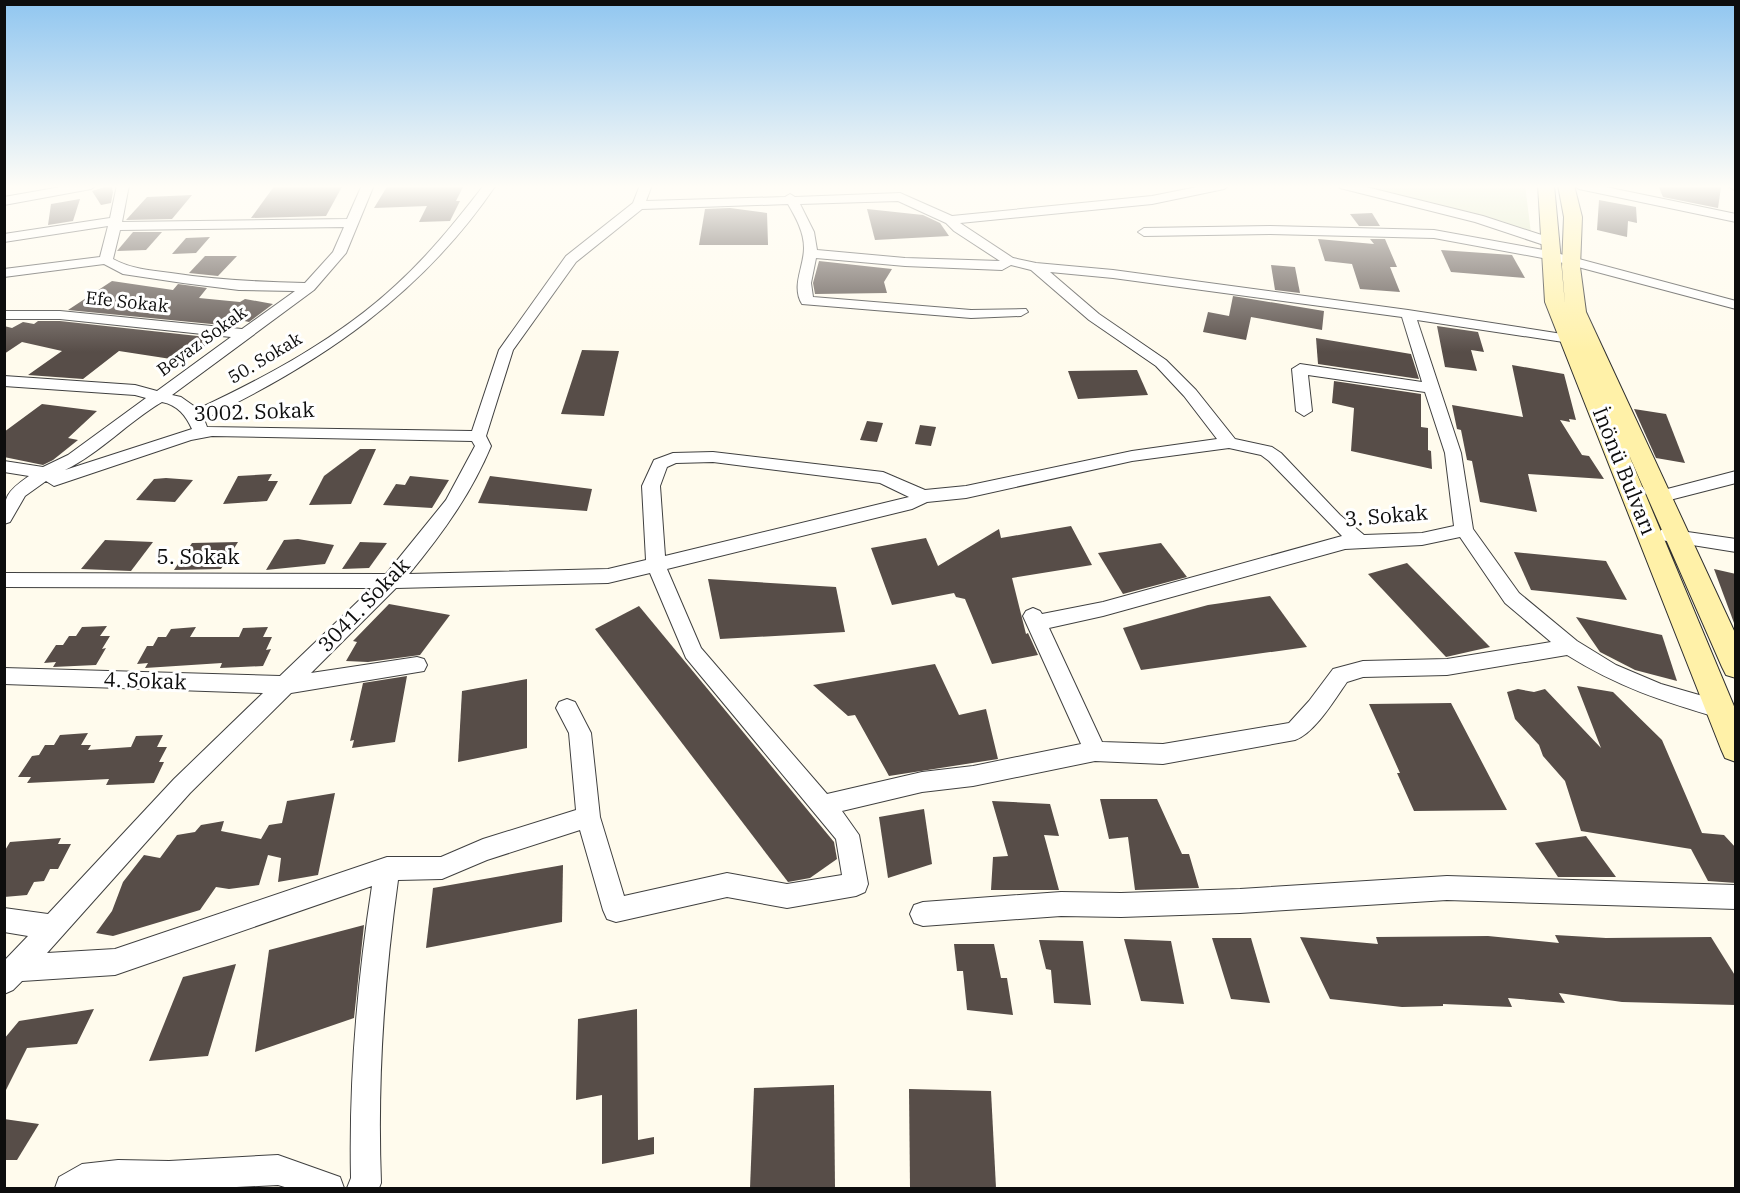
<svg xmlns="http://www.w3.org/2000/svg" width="1740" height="1193" viewBox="0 0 1740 1193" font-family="'IBM Plex Serif',serif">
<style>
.cemetery{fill:#d8e3bc}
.building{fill:#574d48}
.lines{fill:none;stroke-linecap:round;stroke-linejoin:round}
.minor-casing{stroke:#404040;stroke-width:2}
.secondary-casing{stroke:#2f2f2f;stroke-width:2}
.minor{fill:#fff;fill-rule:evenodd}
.secondary{fill:#fff1a8;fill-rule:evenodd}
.labels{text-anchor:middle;stroke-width:6;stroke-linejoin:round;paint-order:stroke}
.far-street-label{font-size:18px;fill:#0d0d0d;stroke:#fff}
.street-label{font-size:21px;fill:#0d0d0d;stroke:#fff}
</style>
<rect width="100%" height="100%" fill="#fffbed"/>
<path class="cemetery" d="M1360,185H1525L1531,233L1504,222Z"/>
<g class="building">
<path d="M111,185L113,192L111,203L101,205L92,191Z"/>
<path d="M275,185H343L326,216L251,218Z"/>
<path d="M388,185H464L456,201H460L450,221L419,222L427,206L374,208Z"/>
<path d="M1658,185H1710L1721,187L1718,208L1663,197Z"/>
<path d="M192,195L172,219L126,220L147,197Z"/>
<path d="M80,199L73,221L48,225L51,204Z"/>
<path d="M1599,200L1636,207L1637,223L1628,221L1627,237L1597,230Z"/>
<path d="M730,208L767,213L768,245H699L705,209Z"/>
<path d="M867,209L923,215L940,223L949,236L875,240Z"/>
<path d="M1372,213L1380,226H1359L1350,214Z"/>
<path d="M133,232H162L146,250L117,251Z"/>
<path d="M210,237L196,253L172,254L186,238Z"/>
<path d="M1318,239L1374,244L1370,239H1385L1397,267H1390L1400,292L1360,289L1352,264L1325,261Z"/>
<path d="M1441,250L1512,255L1525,278L1451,272Z"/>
<path d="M205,256H237L218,276L189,273Z"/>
<path d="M819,261L892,269L884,282L887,293L815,294L813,283Z"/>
<path d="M1271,265L1295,267L1300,293L1275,290Z"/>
<path d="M112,281L173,290L178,284L207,288L199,298L240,302L245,299L273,304L249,322L240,320L232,326L68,310Z"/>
<path d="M1233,296L1324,311L1322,330L1251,317L1246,340L1203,332L1208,312L1229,316Z"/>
<path d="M38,321H60L216,338L184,361L119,351L83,379L28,375L62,351L22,342L4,354V326L12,328L23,322L34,324Z"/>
<path d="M1437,326L1478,332L1484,352L1471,350L1477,371L1445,367Z"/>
<path d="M1316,338L1411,354L1419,379L1318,364Z"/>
<path d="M582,350L619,351L604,416L561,414Z"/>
<path d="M1512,365L1564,374L1576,420L1569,419L1570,422L1560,420L1582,455L1589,456L1604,479L1528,474L1537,512L1480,502L1472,461L1467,460L1461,430L1457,429L1452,405L1523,417Z"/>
<path d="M1137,370L1148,395L1078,399L1068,371Z"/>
<path d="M1334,381L1421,394V427L1428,428V450L1431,451L1432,469L1351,451L1354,408L1332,403Z"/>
<path d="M42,404L97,411L68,438L78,440L53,460L43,465L4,457V432Z"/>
<path d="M1634,409L1666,414L1685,463L1656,458Z"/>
<path d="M867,421L883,423L877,442L860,440Z"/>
<path d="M920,425L936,427L931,446L915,444Z"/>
<path d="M360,449H376L351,504L309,505L324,476Z"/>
<path d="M272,474L268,481H278L267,501L223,504L238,476Z"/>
<path d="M410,476L449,480L432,508L383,505L396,484L405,485Z"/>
<path d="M490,476L592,489L587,511L478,503Z"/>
<path d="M154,479L166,478L193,480L175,502L136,500Z"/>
<path d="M1071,526L1092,565L1012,578L1026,634L1028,633L1038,655L992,664L965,599L956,597L954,593L892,605L871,548L926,538L938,566L999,529L1001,538Z"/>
<path d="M298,539L334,545L325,564L266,570L284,540Z"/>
<path d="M105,540L153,542L131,571L81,569Z"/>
<path d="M238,542L221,569L174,570L192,543Z"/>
<path d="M360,542L387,543L369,568L342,569Z"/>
<path d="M1161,543L1187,577L1123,594L1098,553Z"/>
<path d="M1514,552L1606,561L1627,600L1531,590Z"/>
<path d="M1407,563L1490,647L1446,657L1368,574Z"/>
<path d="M1714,569L1736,574V623H1734Z"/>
<path d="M708,579L836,587L845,632L720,639Z"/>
<path d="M1270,596L1307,647L1141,670L1123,628L1208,605Z"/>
<path d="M389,604L450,615L420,655L368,662L346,661L357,642L353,641Z"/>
<path d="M639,606L834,842L837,859L810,878L788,882L595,629Z"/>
<path d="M1576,617L1662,635L1677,681L1635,670L1600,652Z"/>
<path d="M107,626L100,636H110L102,649L106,648L96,665L53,667L56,662L44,663L56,645H63L69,636H76L82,627Z"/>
<path d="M196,627L190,637H239L243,628L268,627L263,637H272L266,650L271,649L263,666L220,668L222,663L145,668L148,663L137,664L147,646H153L158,637H166L171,629Z"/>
<path d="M935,664L959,715L986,709L998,759L889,776L855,715L848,716L813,685Z"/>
<path d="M407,676L395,742L352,748L354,740L350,741L363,683Z"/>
<path d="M527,679V748L458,762L462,691Z"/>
<path d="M1577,686L1613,692L1662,740L1702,833L1724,835L1736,848V883L1708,881L1691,849L1581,831L1565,781L1543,756L1539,745L1515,719L1507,692L1518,689L1534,692L1545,689L1601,748Z"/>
<path d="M1451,703L1507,810L1414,811L1397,773H1400L1369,704Z"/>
<path d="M88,733L81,745H91L88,750L131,747L136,736L163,735L157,747H167L159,762H164L154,783L106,785L109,779L27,783L31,777H18L32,756L39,755L45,745H54L60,735Z"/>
<path d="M335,793L318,875L278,882L281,858L268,855L259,885L229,889L216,887L200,910L113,936L96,933L112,911L123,882L144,855L160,858L177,835L195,832L201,825L224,821L221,831L261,839L269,825L282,823L287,801Z"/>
<path d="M1100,799H1157L1182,854H1189L1199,888L1135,890L1128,837L1109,839Z"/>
<path d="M992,801L1050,804L1059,836L1044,835L1059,890H991L993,857L1008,856Z"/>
<path d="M924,809L932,864L888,878L879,817Z"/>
<path d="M1586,836L1616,877H1558L1535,843Z"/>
<path d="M61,838L58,844H71L58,869H50L44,881L34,882L27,895L4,897V852L10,842Z"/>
<path d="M563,865L562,922L426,948L433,888Z"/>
<path d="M364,925L354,1018L255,1052L269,950Z"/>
<path d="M1555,935L1606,938L1711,937L1736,977V1005L1622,1002L1559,993L1565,1003L1508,998L1512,1007L1443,1004V1006L1402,1007L1330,999L1300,937L1378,944L1376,937L1488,936L1559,943Z"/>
<path d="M1212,938H1251L1270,1003L1231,999Z"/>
<path d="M1124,939L1171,941L1184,1004L1141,1001Z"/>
<path d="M1039,940L1083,941L1091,1005L1054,1003L1051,970L1046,969Z"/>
<path d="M954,944H994L1001,978H1007L1013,1015L967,1010L963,971H957Z"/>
<path d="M236,964L208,1056L149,1061L183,977Z"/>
<path d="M94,1009L77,1044L27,1048L4,1094V1039L19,1021Z"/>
<path d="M637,1009L638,1140L654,1137V1154L602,1164V1095L576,1100L578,1019Z"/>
<path d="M834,1085L835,1188H750L754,1088Z"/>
<path d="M909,1089L991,1091L996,1188H910Z"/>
<path d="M4,1119L39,1124L17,1160H4Z"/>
</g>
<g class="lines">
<g class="minor-casing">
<g id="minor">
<path d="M72,185H97L91,189L4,205V197Z"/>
<path d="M117,185H129L122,222L347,219L362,185H374L346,253L314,290L172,395L181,397L198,409C268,376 339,338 396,285C429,255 457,220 484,185H496C421,295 322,362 204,419L207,427L472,431L499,350L566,256L633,203L640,185H652L646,201L785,197L790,194L795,197L900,193L952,216L1152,196L1207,185H1230L1224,189L1152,204L960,223L1013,258L1036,263L1113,270L1408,310L1575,336L1577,339L1575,342L1570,343L1417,320L1461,453L1473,529L1519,593L1577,641L1616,665L1661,684L1727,703L1730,709L1727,715L1719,718C1662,701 1618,687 1567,655L1447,675L1363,677L1347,682C1335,699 1315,733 1295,740L1163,764L1095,761L973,786L922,792L842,811L859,835L868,884L865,892L856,896L787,908L727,897L616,922L607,919L603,910L580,830L487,860L442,879L398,880C384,981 377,1081 381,1183L379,1188H347L351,1178C349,1080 357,983 372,886L115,975L22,981L13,990L4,994V961L28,936L4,932V908L48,914L174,779L263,693L4,684V668L280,676L372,588L4,587V573L386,574L446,500L475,446L472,441L212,436L191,440L54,486L46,481L25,496L10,522L4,524C4,496 6,492 29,476L4,472V461L43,467L68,455L146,398L135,395L4,386V376L135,385L157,391L231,337L60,319H4V311H60L242,329L295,291L239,290L183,283L123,274L104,264L4,277V269L100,257L108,226L4,242V234L110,218ZM898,201L946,223L954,231L1000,261L905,258L817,250L814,232L800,204ZM788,204C796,218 804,232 804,248C804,267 791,286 802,304L971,318L1021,316L1028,312L1026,309L971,310L813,297L811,283L816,258L905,266L1002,270L1011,265L1031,270L1089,320L1156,366L1184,396L1217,439L1132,451L966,486L925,490L883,472L713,452L673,453L654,460L642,486L646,560L608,569L409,574C442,534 471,494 491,446L486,436L513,350L576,262L642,209ZM344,227L333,252L305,283C260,282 216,280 171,273C150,270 131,269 113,259L120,230ZM1050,272L1113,278L1402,317L1422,382L1300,364L1292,369L1296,411L1304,416L1312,411L1308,375L1425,392L1445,453L1454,526L1422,533L1364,535L1340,515L1281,453L1272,447L1235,439L1196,390L1166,360L1099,314ZM162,402C178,405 186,416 192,429L65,470C100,453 128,422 162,402ZM1229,448L1261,455L1269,461L1342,536L1103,602L1042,614L1040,611L1033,608L1026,611L1023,616L1081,744L973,766L922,772L827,794L701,648L667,569L912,509L927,502L966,498L1132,461ZM713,462L880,483L909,497L665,556L660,486L667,467L676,463ZM1460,537L1505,603L1551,642L1447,659L1363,661L1333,669L1309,701L1289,723L1163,744L1102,742L1049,628L1103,616L1345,549L1422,545ZM650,573L686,658L836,839L842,875L787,884L727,873L624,896L600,817L591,733L575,702L567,699L559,702L556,708L569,733L576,810L483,839L441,857H387L115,949L47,953L190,793L291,693L424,671L427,665L424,659L417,657L311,673L396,588L608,583Z"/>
<path d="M1338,185H1358L1483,216L1554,239L1555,242L1554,245H1544L1475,222L1340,188Z"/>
<path d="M1573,185H1596L1736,214V222L1579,189Z"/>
<path d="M1726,185H1736V191Z"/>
<path d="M1270,226L1434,230L1549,251L1736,301V309L1548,259L1434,238L1270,234L1144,236L1138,232L1144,228Z"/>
<path d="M1736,471V483L1658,503L1652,501L1649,497L1652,493Z"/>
<path d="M1667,529L1736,539V552L1661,540L1658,535L1661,530Z"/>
<path d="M1447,876L1736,885V909L1447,900L1240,913L1121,917L1061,916L923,926L914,923L910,914L914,905L923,902L1061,892L1121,893L1240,889Z"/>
<path d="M278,1155L340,1177L344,1188H288L278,1185L217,1188H55L59,1177L82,1164L118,1160L169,1161Z"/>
</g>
</g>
<g class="secondary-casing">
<path id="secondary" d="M1538,185H1554L1565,304L1562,267L1564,217L1558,185H1574L1582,217L1580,267L1586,312L1736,635V678L1726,675L1722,667L1626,448L1736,711V762L1725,758L1721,749L1545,302Z"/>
</g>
<use href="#minor" class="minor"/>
<use href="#secondary" class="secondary"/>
</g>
<linearGradient id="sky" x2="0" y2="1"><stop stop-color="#90c6f0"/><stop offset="0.53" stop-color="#fffdf7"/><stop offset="1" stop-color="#fffdf7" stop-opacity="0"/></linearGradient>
<rect width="1740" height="352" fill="url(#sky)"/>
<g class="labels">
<g class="far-street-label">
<text transform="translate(127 302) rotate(6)" y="6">Efe Sokak</text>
<text transform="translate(202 341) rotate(-36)" y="6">Beyaz Sokak</text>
<text transform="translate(265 358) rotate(-31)" y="6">50. Sokak</text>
</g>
<g class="street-label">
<text transform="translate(254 412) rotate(-2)" y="7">3002. Sokak</text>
<text transform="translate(1624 471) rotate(68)" y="7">İnönü Bulvarı</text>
<text transform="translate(1386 516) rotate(-5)" y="7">3. Sokak</text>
<text x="198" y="564">5. Sokak</text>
<text transform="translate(364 605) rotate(-46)" y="7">3041. Sokak</text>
<text transform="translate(145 681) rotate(2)" y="7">4. Sokak</text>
</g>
</g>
<rect width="1740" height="1193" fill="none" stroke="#0d0d0d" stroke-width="12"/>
</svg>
